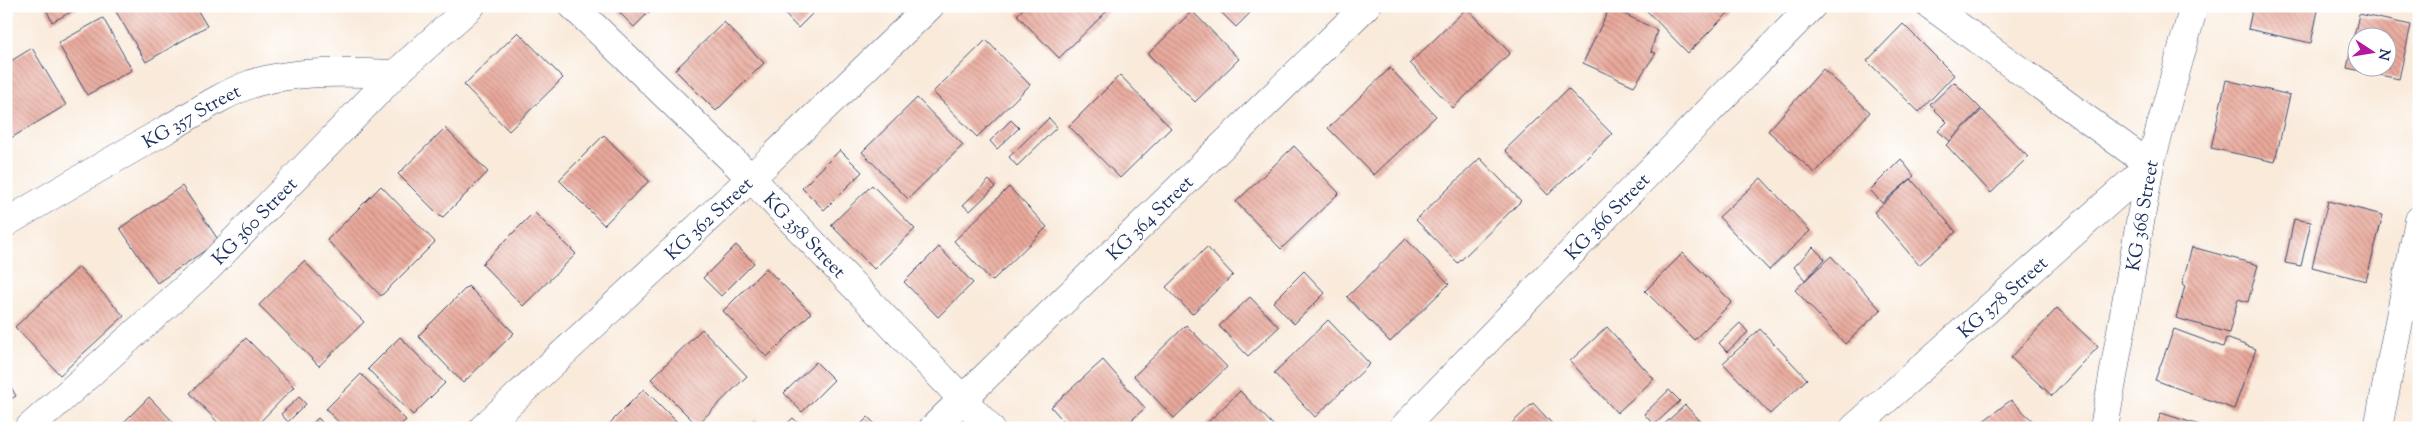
<svg xmlns="http://www.w3.org/2000/svg" width="2425" height="434" viewBox="0 0 2425 434" font-family="'Sorts Mill Goudy',serif">
<style>
.building{fill:url(#building-back-hatch);fill-rule:evenodd}
.lines{fill:none;stroke-linecap:round;stroke-linejoin:round}
.minor-casing{stroke:#3c4b71;stroke-width:29}
.minor{stroke:#fff;stroke-width:28}
.labels{text-anchor:middle;stroke-width:4.5;stroke-linejoin:round;paint-order:stroke}
.street-label{font-size:19px;fill:#1b2f5e;stroke:#fff}
</style>
<defs>
<pattern id="building-back-hatch" width="6" height="6" patternUnits="userSpaceOnUse" patternTransform="scale(1.25)"><rect width="6" height="6" fill="#e9a89a"/><path d="M-1 5l2 2M0 0l6 6M5-1l2 2" fill="none" stroke="#bc8981"/></pattern>
</defs>
<rect width="100%" height="100%" fill="#fff"/>
<filter id="ink" filterUnits="userSpaceOnUse"><feTurbulence type="fractalNoise" baseFrequency=".02" numOctaves="2"/><feDisplacementMap in="SourceGraphic" scale="10" xChannelSelector="R" yChannelSelector="G"/><feConvolveMatrix kernelMatrix="1 2 1 2 8 2 1 2 1" color-interpolation-filters="sRGB"/></filter>
<filter id="wash" filterUnits="userSpaceOnUse"><feTurbulence type="fractalNoise" baseFrequency=".0096" numOctaves="4" result="noise"/><feDisplacementMap in="SourceGraphic" scale="20" xChannelSelector="R" yChannelSelector="G"/><feGaussianBlur stdDeviation="1.12" result="paint"/><feColorMatrix in="noise" values="0 0 0 0 0 0 0 0 0 0 0 0 0 0 0 0 0 1.4 0 .05"/><feComposite in="paint" operator="in"/></filter>
<g filter="url(#wash)">
<rect width="100%" height="100%" fill="#f9eada"/>
<g id="blocks">
<g class="building">
<path d="M45,6H82L52,22Z"/>
<path d="M122,6H195L207,26L146,62L115,10Z"/>
<path d="M613,6H655L634,27Z"/>
<path d="M777,6H820L798,28Z"/>
<path d="M1026,6H1104L1108,10L1059,58L1017,15Z"/>
<path d="M1215,6H1257L1236,27Z"/>
<path d="M1642,6H1735L1688,53Z"/>
<path d="M2253,6H2319L2311,43L2248,29Z"/>
<path d="M1610,7L1657,30L1651,52L1656,53L1634,86L1583,63Z"/>
<path d="M1467,8L1510,53L1453,108L1410,63Z"/>
<path d="M1192,11L1239,59L1195,102L1148,54Z"/>
<path d="M2359,14L2411,25L2399,79L2347,68ZM2358,38H2388V68H2358Z"/>
<path d="M103,18L132,70L87,95L58,43Z"/>
<path d="M724,22L764,63L716,111L675,70Z"/>
<path d="M1903,24L1954,75L1919,112L1867,61Z"/>
<path d="M518,32L563,78L509,131L464,85Z"/>
<path d="M986,40L1030,85L977,137L933,92Z"/>
<path d="M32,48L66,105L6,141V64Z"/>
<path d="M1390,68L1436,116L1374,175L1328,128Z"/>
<path d="M1823,69L1870,112L1815,173L1768,131Z"/>
<path d="M1120,75L1171,128L1120,178L1069,126Z"/>
<path d="M2226,80L2290,95L2275,162L2211,148Z"/>
<path d="M1954,82L1981,109L1950,141L1938,131L1947,122L1930,105Z"/>
<path d="M1568,89L1612,134L1548,195L1505,150Z"/>
<path d="M917,98L963,145L908,199L862,152Z"/>
<path d="M1982,110L2028,157L1991,193L1946,145Z"/>
<path d="M1049,118L1057,127L1017,166L1009,157Z"/>
<path d="M1011,120L1019,128L997,149L990,141Z"/>
<path d="M445,128L488,172L442,218L398,174Z"/>
<path d="M604,135L649,181L604,225L559,180Z"/>
<path d="M1294,146L1339,193L1281,249L1236,202Z"/>
<path d="M840,150L862,172L824,210L802,188Z"/>
<path d="M1480,158L1521,201L1458,263L1416,220Z"/>
<path d="M1901,159L1914,176L1882,203L1870,190Z"/>
<path d="M1761,178L1810,231L1769,270L1719,217Z"/>
<path d="M1911,179L1956,232L1919,265L1874,212Z"/>
<path d="M989,180L995,187L970,211L963,205Z"/>
<path d="M872,185L915,229L874,269L831,225Z"/>
<path d="M182,186L219,241L157,283L120,228Z"/>
<path d="M381,186L435,242L381,296L327,240Z"/>
<path d="M1009,187L1047,227L992,281L954,241Z"/>
<path d="M2328,201L2383,215L2366,281L2312,267Z"/>
<path d="M534,212L576,254L523,306L482,264Z"/>
<path d="M2294,219L2311,222L2301,266L2285,263Z"/>
<path d="M1406,239L1449,284L1390,342L1347,297Z"/>
<path d="M736,245L754,263L721,296L703,278Z"/>
<path d="M939,247L973,283L938,317L904,282Z"/>
<path d="M1207,247L1233,275L1192,314L1166,287Z"/>
<path d="M1813,247L1825,259L1805,280L1794,267Z"/>
<path d="M2192,247L2258,265L2248,302L2238,299L2229,333L2176,318L2185,286L2182,284Z"/>
<path d="M1683,253L1732,302L1694,340L1645,291Z"/>
<path d="M1831,256L1881,310L1845,344L1795,290Z"/>
<path d="M304,261L364,322L319,366L259,305Z"/>
<path d="M79,267L124,316L60,375L15,327Z"/>
<path d="M766,268L811,313L767,357L723,311Z"/>
<path d="M1304,271L1325,293L1294,324L1273,302Z"/>
<path d="M468,286L514,333L463,383L418,336Z"/>
<path d="M2416,295H2419V324L2412,323Z"/>
<path d="M1250,297L1279,327L1248,356L1219,326Z"/>
<path d="M2057,308L2098,347L2052,396L2011,358Z"/>
<path d="M1328,320L1370,364L1315,417L1274,373Z"/>
<path d="M1740,323L1748,332L1727,352L1719,343Z"/>
<path d="M1186,325L1227,367L1174,418L1134,376Z"/>
<path d="M1607,327L1654,379L1617,413L1570,361Z"/>
<path d="M702,329L747,376L697,425L651,379Z"/>
<path d="M1760,329L1807,379L1770,414L1723,363Z"/>
<path d="M2174,329L2223,347L2226,338L2256,349L2234,409L2155,380Z"/>
<path d="M400,337L445,383L413,415L368,369Z"/>
<path d="M246,338L294,387L254,428H223L190,393Z"/>
<path d="M1103,360L1145,408L1123,428H1070L1051,407Z"/>
<path d="M816,362L834,380L802,412L784,393Z"/>
<path d="M361,374L406,420L397,428H344L326,409Z"/>
<path d="M6,378L16,396L6,402Z"/>
<path d="M644,389L683,428H605Z"/>
<path d="M1669,390L1680,401L1654,425L1644,414Z"/>
<path d="M1240,391L1276,428H1202Z"/>
<path d="M149,397L179,428H118Z"/>
<path d="M299,397L306,404L288,422L281,414Z"/>
<path d="M2011,400L2040,428H1976L1978,425Z"/>
<path d="M1533,403L1556,428H1507Z"/>
<path d="M1685,405L1707,428H1660Z"/>
<path d="M2161,413L2206,427V428H2156Z"/>
<path d="M868,417L879,428H857Z"/>
<path d="M318,418L328,428H308Z"/>
<path d="M793,418L803,428H782Z"/>
<path d="M755,420L763,428H747Z"/>
</g>
</g>
</g>
<g filter="url(#ink)">
<use href="#blocks" fill-opacity="0" stroke="#3c4b71" stroke-width="1"/>
<g class="lines">
<g class="minor-casing">
<g id="minor">
<path id="s1" d="M573,6L751,178L990,428"/>
<path id="s2" d="M6,223C58,191 111,161 164,131C192,115 221,95 251,84C293,70 352,72 395,74"/>
<path id="s3" d="M29,428L209,267L395,74L471,6"/>
<path id="s4" d="M483,428L751,178L930,6"/>
<path id="s5" d="M933,428L1366,6"/>
<path id="s6" d="M1403,428L1613,209L1812,6"/>
<path id="s7" d="M1854,428L2150,165L1931,6"/>
<path id="s8" d="M2104,428L2150,165L2194,6"/>
<path d="M2378,428L2419,220"/>
</g>
</g>
<use href="#minor" class="minor"/>
</g>
</g>
<g class="labels">
<g class="street-label">
<text dy="7" stroke="none"><textPath href="#s2" startOffset="214">KG 357 Street</textPath></text>
<text dy="7" stroke="none"><textPath href="#s8" startOffset="216">KG 368 Street</textPath></text>
<text dy="7" stroke="none"><textPath href="#s6" startOffset="294">KG 366 Street</textPath></text>
<text dy="7" stroke="none"><textPath href="#s5" startOffset="302">KG 364 Street</textPath></text>
<text dy="7" stroke="none"><textPath href="#s4" startOffset="308">KG 362 Street</textPath></text>
<text dy="7" stroke="none"><textPath href="#s3" startOffset="306">KG 360 Street</textPath></text>
<text dy="7" stroke="none"><textPath href="#s1" startOffset="326">KG 358 Street</textPath></text>
<text dy="7" stroke="none"><textPath href="#s7" startOffset="198">KG 378 Street</textPath></text>
</g>
</g>
<rect width="2425" height="434" fill="none" stroke="#fff" stroke-width="25"/>
<g transform="translate(2372 52) rotate(102)"><circle r="24" fill="#ffffff" stroke="#a4acbf"/>
<path d="M0-4L9 19L0 12L-9 19Z" fill="#b5179e"/>
<text y="-8" font-size="14" font-weight="bold" text-anchor="middle" fill="#1b2f5e">N</text>
</g>
</svg>
